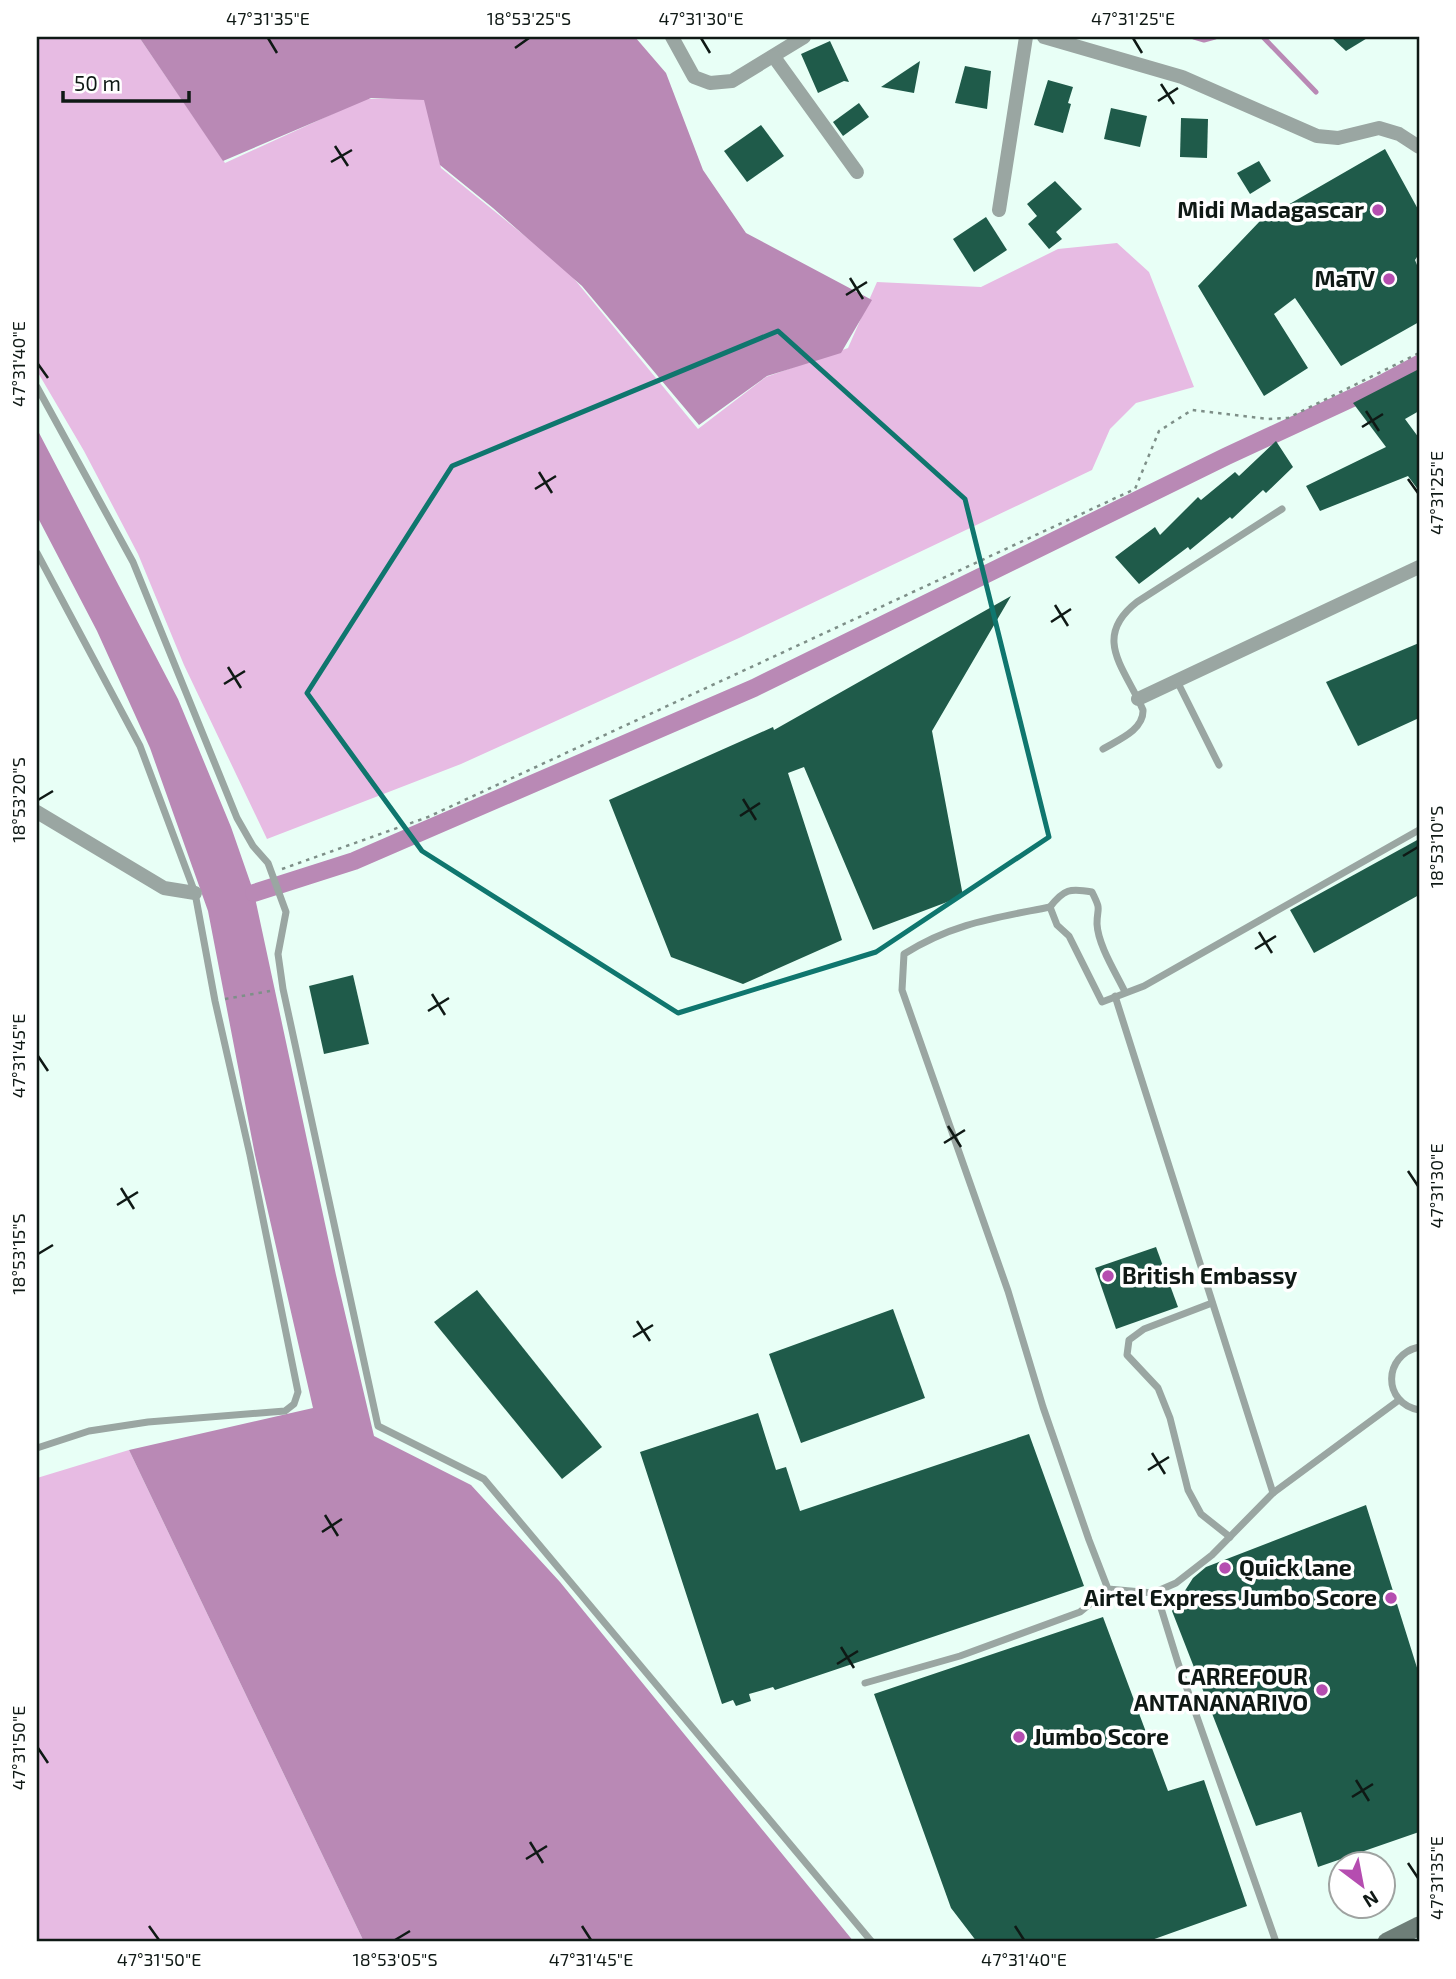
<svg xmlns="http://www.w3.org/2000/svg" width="1456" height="1979" viewBox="0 0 1456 1979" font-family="'Exo 2',sans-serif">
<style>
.green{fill:#e7bbe3}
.water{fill:#b989b5}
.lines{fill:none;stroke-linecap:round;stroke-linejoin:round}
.stream{stroke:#b989b5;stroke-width:5}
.canal{stroke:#b989b5;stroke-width:18}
.building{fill:#1f5b4a}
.path{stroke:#7e8f88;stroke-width:2.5;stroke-dasharray:3.5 5;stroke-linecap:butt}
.service{stroke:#9aa6a2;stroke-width:7}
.minor{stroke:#9aa6a2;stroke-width:14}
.secondary{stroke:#6e7e78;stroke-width:19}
.marked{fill:none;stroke:#0f766e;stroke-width:5;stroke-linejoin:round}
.ticks{fill:none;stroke:#0f1915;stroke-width:2.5}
.poi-dot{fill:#b54db0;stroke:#fff;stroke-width:2.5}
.labels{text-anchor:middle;stroke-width:7;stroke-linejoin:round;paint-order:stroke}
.poi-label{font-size:23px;font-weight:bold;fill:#0f1915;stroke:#fff;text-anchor:end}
.neatline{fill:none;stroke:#0f1915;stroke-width:2.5}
.ticks-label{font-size:18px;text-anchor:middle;fill:#0f1915}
</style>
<rect width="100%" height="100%" fill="#e8fff6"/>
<g class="green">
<path d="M37,37H139L225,163L365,99L425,98L441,168L566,269L698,429L766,377L848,348L877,282L981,287L1058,249L1117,243L1149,272L1194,387L1136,403L1110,429L1092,470L739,638L461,764L267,839L184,665L138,554L84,451L37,371Z"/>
<path d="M129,1450L364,1942H37V1478Z"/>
</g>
<g class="water">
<path d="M139,37H635L666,73L703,170L746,233L872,300L841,353L767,376L699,425L582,286L493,208L440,165L424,100L371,98L223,161Z"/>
<path d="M37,429L178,699L231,827L254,893L336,1275L374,1436L471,1485L560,1582L854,1942H364L129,1450L313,1408L255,1155L208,911L150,748L97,631L37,516Z"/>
</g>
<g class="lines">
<g class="stream">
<path d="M1194,37L1204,40L1215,37"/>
<path d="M1263,37L1316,92"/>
</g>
<path class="canal" d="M254,893L354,861L754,688L1227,456L1378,386L1419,364"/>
</g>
<g class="building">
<path d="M1331,37H1369L1346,51Z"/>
<path d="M830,41L849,82L844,81L818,93L801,54Z"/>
<path d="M920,61L914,93L881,87Z"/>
<path d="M965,66L991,71L987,109L955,103Z"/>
<path d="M1048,80L1073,87L1068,103L1071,104L1063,133L1034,125Z"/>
<path d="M859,103L869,117L843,136L833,122Z"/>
<path d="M1111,108L1147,116L1140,147L1104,139Z"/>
<path d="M1181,118L1208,119L1207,158L1180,157Z"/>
<path d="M761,125L784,156L747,182L724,151Z"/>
<path d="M1385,149L1419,211V254L1415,260L1419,270V322L1341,366L1295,298L1274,314L1308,368L1264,396L1198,286L1260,221Z"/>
<path d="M1259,161L1271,181L1250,194L1237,173Z"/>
<path d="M1055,181L1082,209L1056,232L1062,239L1049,249L1028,224L1037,216L1027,204Z"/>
<path d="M986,217L1007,250L974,272L953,239Z"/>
<path d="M1419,369V411L1405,419L1419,438V491L1408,476L1320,511L1306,486L1386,447L1353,403Z"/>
<path d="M1276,441L1293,467L1266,493L1263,490L1232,519L1230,517L1190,550L1188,547L1139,584L1115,557L1155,527L1160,535L1198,497L1201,500L1235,472L1239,476Z"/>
<path d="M1011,596L932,731L963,896L873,930L804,767L788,773L842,940L743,984L671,957L609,800L773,727L774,730Z"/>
<path d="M1419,643V718L1358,746L1326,682Z"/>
<path d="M1419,839V895L1314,953L1290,910Z"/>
<path d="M353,975L369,1044L324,1054L309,986Z"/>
<path d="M1156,1247L1178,1307L1116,1329L1095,1268Z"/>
<path d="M477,1290L602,1447L562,1479L434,1322Z"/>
<path d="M893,1309L925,1398L801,1443L769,1354Z"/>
<path d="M758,1413L776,1470L786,1467L800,1511L1029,1434L1084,1586L775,1690L773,1687L749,1694L751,1701L736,1706L733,1700L722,1704L640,1452Z"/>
<path d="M1366,1505L1419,1674V1832L1318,1867L1301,1812L1256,1826L1172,1611L1193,1578L1206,1567Z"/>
<path d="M1103,1617L1168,1791L1204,1780L1247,1906L1146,1942H977L951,1908L874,1694Z"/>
</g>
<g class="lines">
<g class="path">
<path d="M282,869L428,817L1135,489L1159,431L1192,410L1268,419L1288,418L1419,353"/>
<path d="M225,999L270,991"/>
</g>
<g class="service">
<path d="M37,387L133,562L237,818L253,846L268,863L286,912L278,954L283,989L378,1426L484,1479L872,1942"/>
<path d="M37,553L140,746L195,893L215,1001L250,1155L298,1392L294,1404L285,1411L148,1422L89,1431L37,1448"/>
<path d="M1177,681L1219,765"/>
<path d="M1103,749C1118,740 1144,730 1143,710C1125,668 1091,638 1137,602L1282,509"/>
<path d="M1050,907C995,918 953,923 904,954L902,990L1008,1291L1043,1407L1089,1540L1108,1589L1153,1593L1176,1583L1212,1555L1273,1493L1399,1400"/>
<path d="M1125,992C1116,973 1098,945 1097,924C1097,906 1102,912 1092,892C1070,888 1064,889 1050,907L1057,925L1069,936L1102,1002L1144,986L1419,830"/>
<path d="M1115,996L1273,1493"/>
<path d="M1212,1303L1144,1329L1129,1340L1127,1355L1158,1388L1170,1418L1188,1490L1201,1514L1230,1537"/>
<path d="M1419,1347C1383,1355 1382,1403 1419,1410"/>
<path d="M1156,1592L1178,1663L1276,1942"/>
<path d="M865,1683L960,1656L1080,1612L1108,1589"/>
</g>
<g class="minor">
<path d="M672,37L694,77L710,83L732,81L804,37"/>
<path d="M1044,37L1182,77L1317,136L1338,138L1379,128L1399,134L1419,147"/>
<path d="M774,57L857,172"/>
<path d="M999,210L1026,37"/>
<path d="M1138,699L1419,567"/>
<path d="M37,812L164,888L195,893"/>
</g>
<path class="secondary" d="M1387,1942L1419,1926"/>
</g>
<path class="marked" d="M778,331L965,499L1049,837L876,952L678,1013L422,851L307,693L452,466Z"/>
<path class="ticks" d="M268,38L277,53M701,38L710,53M1133,38L1142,53M515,48L529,38M1161,84L1174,104M1158,101L1178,88M335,146L348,166M331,162L352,150M850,278L863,299M846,295L867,282M38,364L48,378M1366,411L1379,431M1362,427L1383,414M539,472L552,493M1408,479L1418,493M535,489L556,476M1055,605L1068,626M1051,622L1071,609M228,667L241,688M224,684L245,671M743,799L756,820M38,800L53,791M740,816L760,803M1403,856L1418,847M1259,932L1272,953M1255,949L1276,936M432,994L445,1015M428,1011L449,998M38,1056L48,1071M948,1126L961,1147M944,1143L965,1130M1408,1171L1418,1186M121,1188L134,1209M117,1205L138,1192M38,1254L53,1245M637,1321L650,1341M633,1337L653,1325M1152,1453L1165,1474M1148,1470L1169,1457M325,1515L338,1536M322,1532L342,1519M841,1647L854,1668M837,1664L858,1651M38,1748L48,1763M1356,1780L1369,1801M1352,1797L1373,1784M530,1842L543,1863M526,1859L547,1846M1408,1863L1418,1878M149,1926L159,1940M582,1926L591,1940M1015,1926L1024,1940M395,1940L410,1931"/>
<g class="poi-dot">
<circle cx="1378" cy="210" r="7"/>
<circle cx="1389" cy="279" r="7"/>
<circle cx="1108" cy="1276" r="7"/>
<circle cx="1225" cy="1568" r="7"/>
<circle cx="1391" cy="1598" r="7"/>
<circle cx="1322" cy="1690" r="7"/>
<circle cx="1019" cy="1737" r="7"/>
</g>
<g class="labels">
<g class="poi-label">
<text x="1364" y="218">Midi Madagascar</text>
<text x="1375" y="287">MaTV</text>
<text x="1122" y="1284" text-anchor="start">British Embassy</text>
<text x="1239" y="1576" text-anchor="start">Quick lane</text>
<text x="1377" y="1606">Airtel Express Jumbo Score</text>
<text x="1308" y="1685">CARREFOUR<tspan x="1308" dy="26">ANTANANARIVO</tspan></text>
<text x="1033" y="1745" text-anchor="start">Jumbo Score</text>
</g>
</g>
<rect width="1456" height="1979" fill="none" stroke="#ffffff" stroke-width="77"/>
<g transform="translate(1362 1885) rotate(148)"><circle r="33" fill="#ffffff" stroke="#9fa3a1" stroke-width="2"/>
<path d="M0-5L12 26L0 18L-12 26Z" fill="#b54db0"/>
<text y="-10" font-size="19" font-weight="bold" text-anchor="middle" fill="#0f1915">N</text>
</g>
<path d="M63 91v10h126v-10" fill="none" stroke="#0f1915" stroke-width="3.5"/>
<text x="74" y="91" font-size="21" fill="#0f1915" stroke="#ffffff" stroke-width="5" paint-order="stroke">50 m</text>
<rect x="38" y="38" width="1380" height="1902" class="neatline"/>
<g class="ticks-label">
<text x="268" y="25">47°31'35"E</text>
<text x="529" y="25">18°53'25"S</text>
<text x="701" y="25">47°31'30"E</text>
<text x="1133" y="25">47°31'25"E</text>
<text transform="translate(19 364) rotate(-90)" y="6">47°31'40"E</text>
<text transform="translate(1437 493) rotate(-90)" y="6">47°31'25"E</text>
<text transform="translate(19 800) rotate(-90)" y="6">18°53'20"S</text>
<text transform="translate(1437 847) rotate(-90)" y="6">18°53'10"S</text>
<text transform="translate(19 1056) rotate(-90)" y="6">47°31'45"E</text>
<text transform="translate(1437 1186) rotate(-90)" y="6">47°31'30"E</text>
<text transform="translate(19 1254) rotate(-90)" y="6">18°53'15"S</text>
<text transform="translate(19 1748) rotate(-90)" y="6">47°31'50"E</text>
<text transform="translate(1437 1878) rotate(-90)" y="6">47°31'35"E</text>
<text x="159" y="1966">47°31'50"E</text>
<text x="395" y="1966">18°53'05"S</text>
<text x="591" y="1966">47°31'45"E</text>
<text x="1024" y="1966">47°31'40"E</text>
</g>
</svg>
